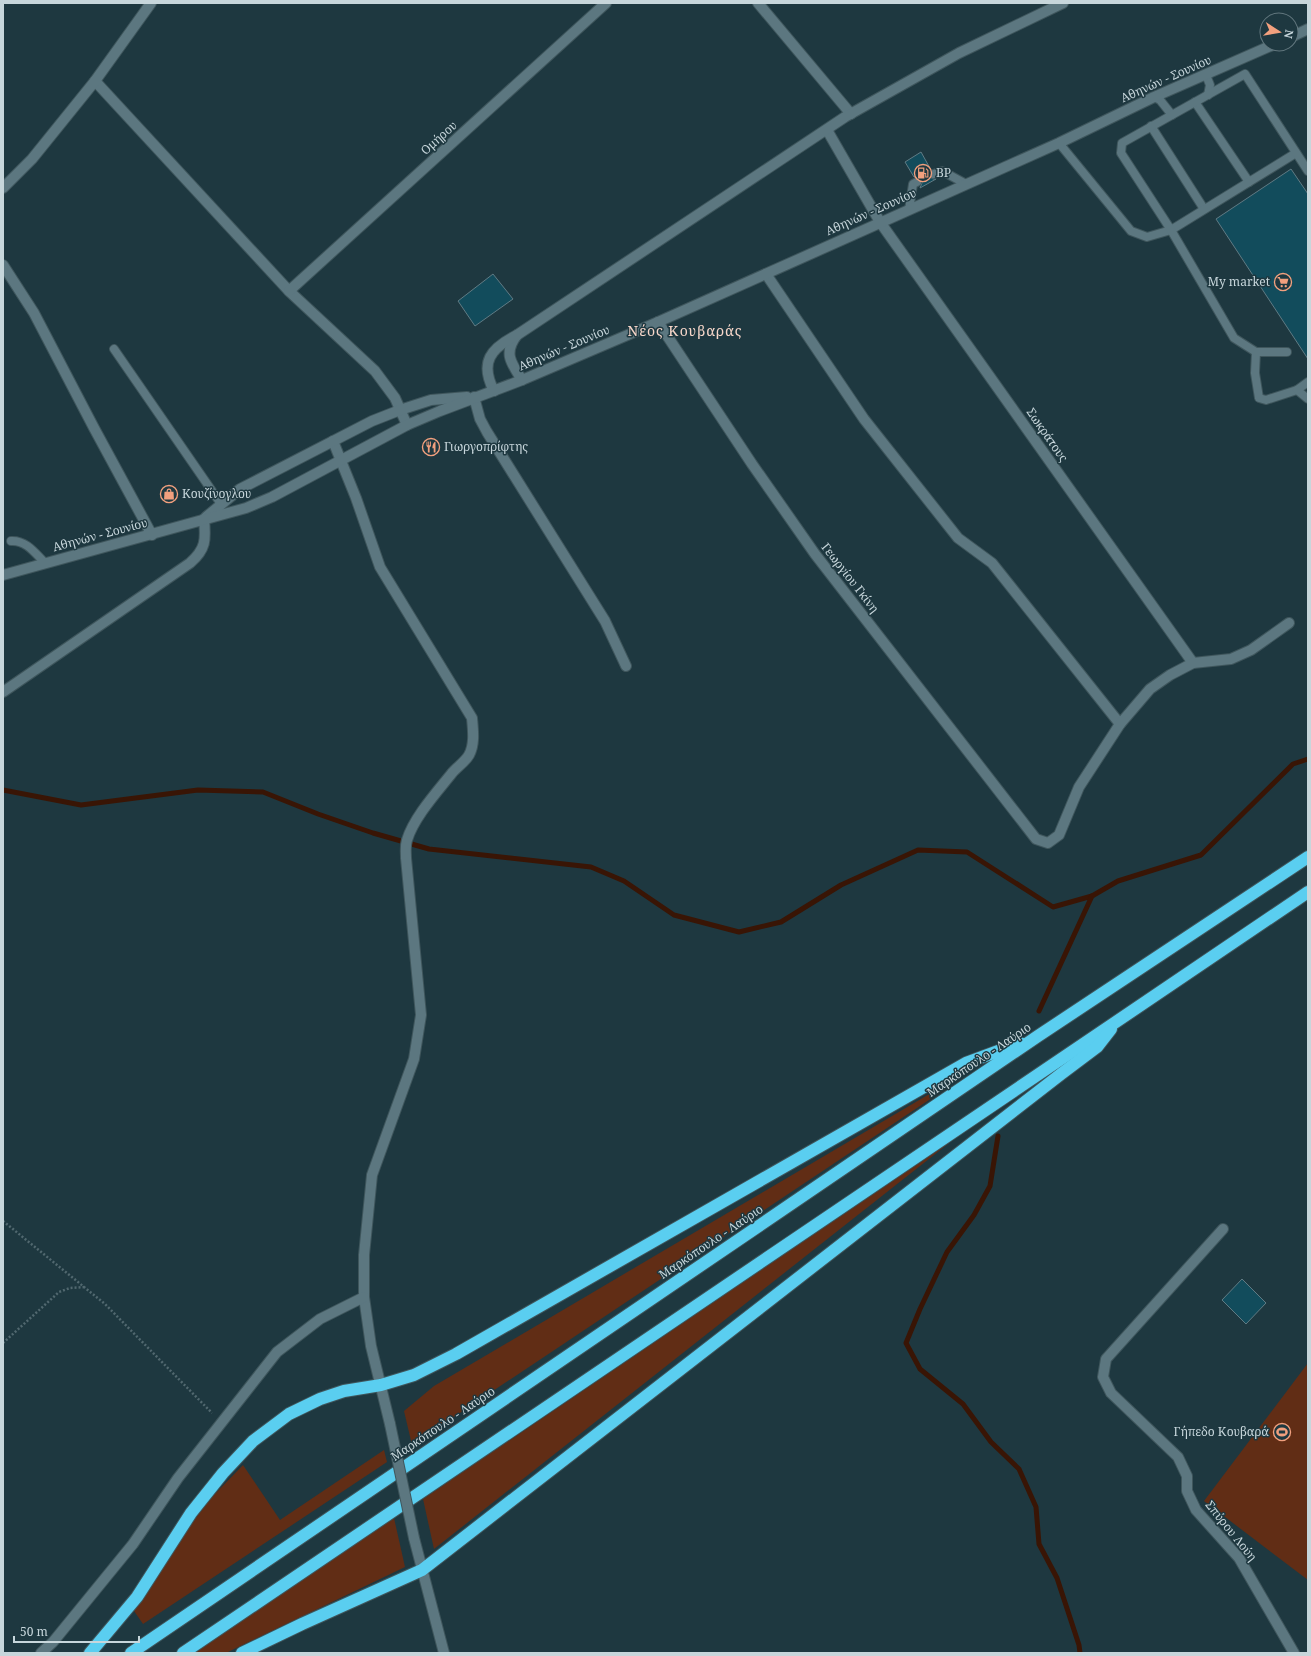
<svg xmlns="http://www.w3.org/2000/svg" width="1311" height="1656" viewBox="0 0 1311 1656" font-family="'Noto Serif',serif">
<style>
.green{fill:#612d15}
.lines{fill:none;stroke-linecap:round;stroke-linejoin:round}
.stream{stroke:#391505;stroke-width:5}
.building{fill:#124c5c;stroke:#607b84}
.lane-casing{stroke:#3f565c;stroke-width:10}
.street-casing{stroke:#3f565c;stroke-width:12}
.secondary-casing{stroke:#3f565c;stroke-width:12}
.highway-casing{stroke:#3f565c;stroke-width:14}
.path{stroke:#51686f;stroke-width:2.5;stroke-dasharray:2 2;stroke-linecap:butt}
.lane{stroke:#5c7780;stroke-width:8}
.street{stroke:#5c7780;stroke-width:10}
.secondary{stroke:#5c7780;stroke-width:10}
.highway{stroke:#5acef0;stroke-width:12}
.secondary-bridge-casing{stroke:#3f565c;stroke-width:12;stroke-linecap:butt}
.secondary-bridge{stroke:#5c7780;stroke-width:10}
.labels{text-anchor:middle;stroke-width:3;stroke-linejoin:round;paint-order:stroke}
.street-label{font-size:12px;fill:#c7d6db;stroke:#1e3840}
.poi-label{font-size:12px;fill:#c7d6db;stroke:#1e3840;text-anchor:start}
.quarter-label{font-size:14px;letter-spacing:1px;fill:#f7d7ca;stroke:#1e3840}
</style>
<rect width="100%" height="100%" fill="#1e3840"/>
<g class="green">
<path d="M948,1083L950,1086L412,1445L404,1411L434,1386Z"/>
<path d="M953,1140L434,1549L423,1499Z"/>
<path d="M1308,1363V1580L1204,1501Z"/>
<path d="M384,1450L387,1462L143,1624L132,1608L181,1537L211,1498L243,1465L280,1520Z"/>
<path d="M394,1518L405,1567L226,1653H194Z"/>
</g>
<g class="lines">
<g class="stream">
<path d="M3,790L81,805L198,790L263,792L318,814L373,833L429,849L591,867L624,881L674,915L739,932L781,922L841,885L918,850L967,852L1053,907L1092,896"/>
<path d="M1039,1011L1092,896L1118,881L1201,855L1293,764L1308,759"/>
<path d="M998,1136L990,1186L974,1215L947,1252L920,1309L906,1343L920,1369L963,1404L991,1442L1019,1469L1036,1507L1039,1544L1057,1578L1079,1645L1080,1653"/>
</g>
</g>
<g class="building">
<path d="M921,152L931,170L929,173V176L933,179H936L920,188L922,183V179L918,177H914L905,162Z"/>
<path d="M1291,169L1308,194V359L1216,219Z"/>
<path d="M493,274L513,299L475,326L458,301Z"/>
<path d="M1242,1279L1266,1303L1246,1324L1222,1300Z"/>
</g>
<g class="lines">
<g class="lane-casing">
<g id="lane">
<path d="M1206,75L1210,85L1208,95"/>
<path d="M1154,97L1160,100L1172,115"/>
<path d="M1195,102L1249,182"/>
<path d="M1151,126L1204,209"/>
<path d="M1059,143L1131,231L1147,237L1171,230L1296,153"/>
<path d="M934,174L942,171L966,184"/>
<path d="M909,210L913,184L917,182"/>
<path d="M114,349L221,504"/>
<path d="M1256,352L1255,373L1259,398L1266,400L1297,390L1308,399"/>
<path d="M1287,352H1256L1234,338L1171,230L1121,153L1122,143L1245,74L1308,171"/>
<path d="M1297,390L1308,382"/>
<path d="M11,541C26,540 35,553 45,563"/>
</g>
</g>
<g class="street-casing">
<g id="street">
<path d="M758,3L851,114"/>
<path d="M95,81L289,291L375,371L395,398L407,425"/>
<path d="M827,130L880,222L1193,663"/>
<path d="M3,188L32,159L95,81L151,3"/>
<path d="M766,274L864,419L958,538L992,563L1120,724"/>
<path d="M289,291L606,3"/>
<path d="M658,322L752,464L815,554L1036,839L1048,843L1059,835L1079,787L1120,724L1150,689L1170,675L1193,663L1231,659L1251,650L1289,623"/>
<path d="M517,335C503,353 511,363 522,380"/>
<path d="M494,391C479,362 491,348 517,335L845,117L959,53L1063,3"/>
<path d="M474,397L480,419L487,432L605,621L626,666"/>
<path d="M3,692L190,563C206,549 206,540 204,519"/>
<path d="M1223,1229L1106,1359L1103,1377L1111,1393L1178,1457L1187,1476V1491L1196,1510L1239,1558L1294,1653"/>
</g>
</g>
<g class="secondary-casing">
<g id="secondary">
<path d="M1291,37L1308,29"/>
<path d="M3,265L34,313L94,428L152,535"/>
<path d="M333,441L356,498L380,567L472,718C473,730 475,744 469,755C465,762 457,767 452,773C437,792 414,817 407,840C405,846 406,852 406,858L421,1015L414,1059L372,1175L364,1255V1297L371,1346L390,1424"/>
<path d="M206,517L240,489L372,421L400,410L431,400L467,397"/>
<path d="M3,575L246,508L272,497L407,425L440,411L522,380L658,322L1059,143L1154,97L1275,44"/>
<path d="M414,1538L444,1653"/>
<path d="M41,1653L53,1642L133,1544L178,1478L277,1352L320,1319L364,1297"/>
</g>
</g>
<g class="highway-casing">
<g id="highway">
<path d="M90,1653L137,1597L191,1513L223,1473L253,1441L289,1414L320,1399L344,1391L381,1385L414,1375L456,1354L966,1063L1020,1043"/>
<path d="M131,1653L1038,1036L1308,857"/>
<path d="M183,1653L1308,892"/>
<path d="M242,1653L302,1624L422,1570L1061,1074L1097,1047L1111,1029"/>
</g>
</g>
<g class="path">
<path d="M3,1221L105,1304L212,1413"/>
<path d="M3,1343L59,1292L70,1288L85,1287"/>
</g>
<use href="#lane" class="lane"/>
<use href="#street" class="street"/>
<use href="#secondary" class="secondary"/>
<use href="#highway" class="highway"/>
<g class="secondary-bridge-casing">
<path id="secondary-bridge" d="M390,1424L414,1538"/>
</g>
<use href="#secondary-bridge" class="secondary-bridge"/>
</g>
<defs>
<g id="fuel-ring" transform="scale(0.9)"><circle r="9.5" fill="#1e3840" stroke="#f2a07e" stroke-width="1.5"/><path d="M-5.5-6h7V0h2V4h1.3V-2.5L3-4.5l.8-.8L6-3V5H2.5V1h-1V6h-7ZM-4.2-4.7v3.2H.2V-4.7Z" fill="#f2a07e"/></g>
<g id="supermarket-ring" transform="scale(0.9)"><circle r="9.5" fill="#1e3840" stroke="#f2a07e" stroke-width="1.5"/><path d="M-6-5.5h2.5l.6 2H6L4.5 2H-2.5L-4.4-4H-6ZM-1.5 3.2a1.3 1.3 0 1 0 .1 0ZM3 3.2a1.3 1.3 0 1 0 .1 0Z" fill="#f2a07e"/></g>
<g id="restaurant-ring" transform="scale(0.9)"><circle r="9.5" fill="#1e3840" stroke="#f2a07e" stroke-width="1.5"/><path d="M-5-6h1v4h1v-4h1v4h1v-4h1v5L-1.5 .5V6h-2V.5L-5-1ZM5-6V6H3V1.5H1.5Q1.5-4 5-6Z" fill="#f2a07e"/></g>
<g id="shop-ring" transform="scale(0.9)"><circle r="9.5" fill="#1e3840" stroke="#f2a07e" stroke-width="1.5"/><path d="M-5-2.5h2.3a2.7 3.5 0 0 1 5.4 0H5L5.5 6h-11ZM-1.5-2.5h3a1.5 2.3 0 0 0-3 0Z" fill="#f2a07e"/></g>
<g id="stadium-ring" transform="scale(0.9)"><circle r="9.5" fill="#1e3840" stroke="#f2a07e" stroke-width="1.5"/><path d="M0-5a6.5 5 0 1 0 0 10a6.5 5 0 1 0 0-10ZM-3.5-1.8h7v3.6h-7Z" fill="#f2a07e"/></g>
</defs>
<g fill-rule="evenodd">
<use href="#fuel-ring" x="923" y="173"/>
<use href="#supermarket-ring" x="1283" y="282"/>
<use href="#restaurant-ring" x="431" y="447"/>
<use href="#shop-ring" x="169" y="494"/>
<use href="#stadium-ring" x="1282" y="1432"/>
</g>
<g class="labels">
<g class="street-label">
<text transform="translate(1166 79) rotate(-24)" y="4">Αθηνών - Σουνίου</text>
<text transform="translate(439 138) rotate(-42)" y="4">Ομήρου</text>
<text transform="translate(871 212) rotate(-24)" y="4">Αθηνών - Σουνίου</text>
<text transform="translate(564 348) rotate(-23)" y="4">Αθηνών - Σουνίου</text>
<text transform="translate(1047 435) rotate(55)" y="4">Σωκράτους</text>
<text transform="translate(100 535) rotate(-15)" y="4">Αθηνών - Σουνίου</text>
<text transform="translate(850 578) rotate(52)" y="4">Γεωργίου Γκίνη</text>
<text transform="translate(979 1060) rotate(-34)" y="4">Μαρκόπουλο - Λαύριο</text>
<text transform="translate(711 1242) rotate(-34)" y="4">Μαρκόπουλο - Λαύριο</text>
<text transform="translate(443 1424) rotate(-34)" y="4">Μαρκόπουλο - Λαύριο</text>
<text transform="translate(1231 1531) rotate(51)" y="4">Σπύρου Λούη</text>
</g>
<g class="poi-label">
<text x="936" y="177">BP</text>
<text x="1270" y="286" text-anchor="end">My market</text>
<text x="444" y="451">Γιωργοπρίφτης</text>
<text x="182" y="498">Κουζίνογλου</text>
<text x="1269" y="1436" text-anchor="end">Γήπεδο Κουβαρά</text>
</g>
<g class="quarter-label">
<text x="685" y="336">Νέος Κουβαράς</text>
</g>
</g>
<rect width="1311" height="1656" fill="none" stroke="#c7d6db" stroke-width="8"/>
<g transform="translate(1279 32) rotate(102)"><circle r="19" fill="#1e3840" stroke="#62777e"/>
<path d="M0-3L7 15L0 10L-7 15Z" fill="#f2a07e"/>
<text y="-6" font-size="11" font-weight="bold" text-anchor="middle" fill="#c7d6db">N</text>
</g>
<path d="M14 1636v6h125v-6" fill="none" stroke="#c7d6db" stroke-width="2"/>
<text x="20" y="1636" font-size="12" fill="#c7d6db" stroke="#1e3840" stroke-width="3" paint-order="stroke">50 m</text>
</svg>
